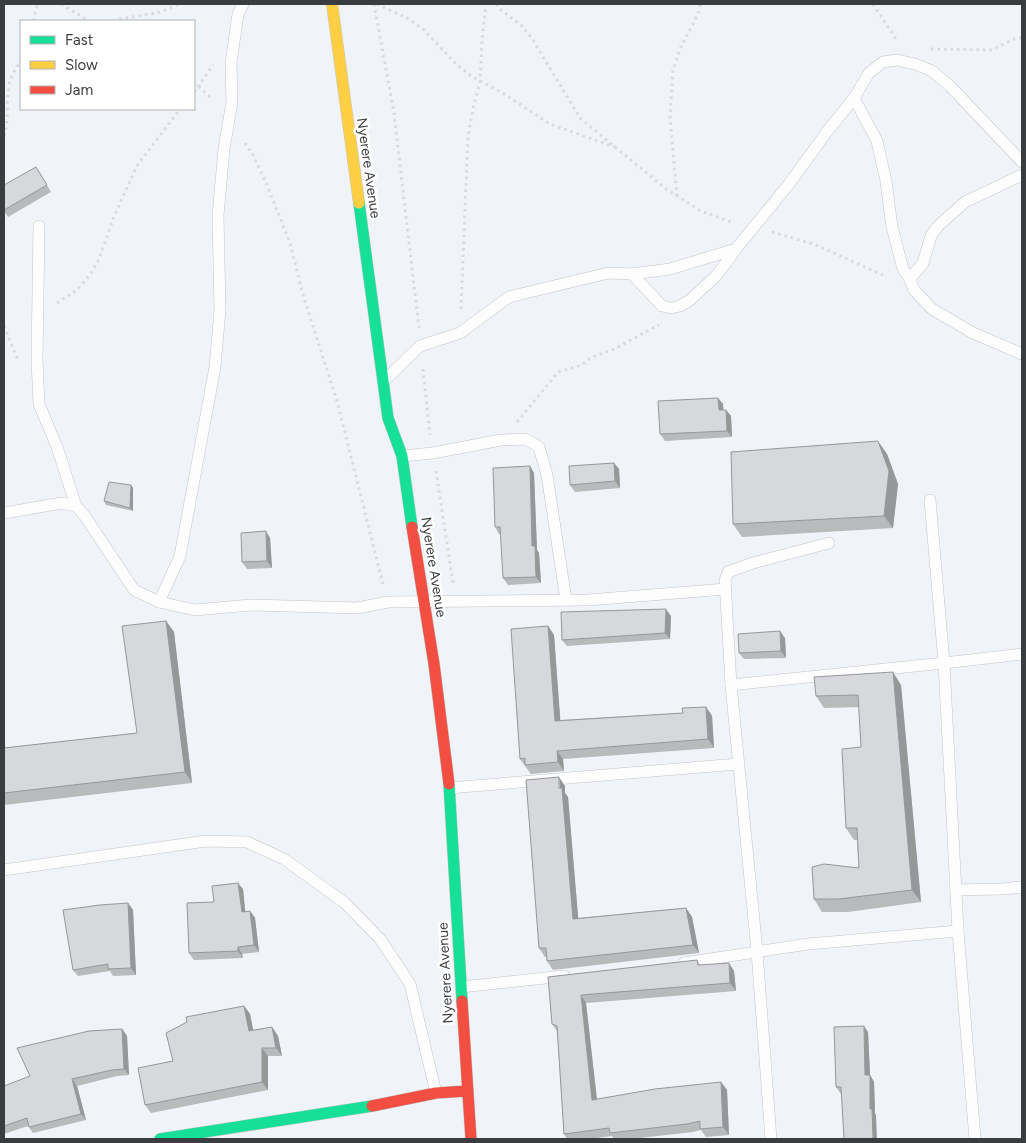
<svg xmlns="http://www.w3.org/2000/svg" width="1026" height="1143" viewBox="0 0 1026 1143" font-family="Figtree,sans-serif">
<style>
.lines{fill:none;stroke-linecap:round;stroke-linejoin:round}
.lane-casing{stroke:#c1c4c7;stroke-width:12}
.fast-casing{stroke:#c1c4c7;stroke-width:12}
.slow-casing{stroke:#c1c4c7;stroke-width:12}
.jam-casing{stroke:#c1c4c7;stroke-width:12}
.path{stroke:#d9dadc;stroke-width:3;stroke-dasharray:2.5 4;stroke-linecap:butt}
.lane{stroke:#fdfdfe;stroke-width:11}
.fast{stroke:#16e098;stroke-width:11}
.slow{stroke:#ffcf43;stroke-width:11}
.jam{stroke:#f24e42;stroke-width:11}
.wall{fill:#b8babc}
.shaded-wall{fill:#969799}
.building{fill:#d6d8db;stroke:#969799}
.labels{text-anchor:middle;stroke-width:5;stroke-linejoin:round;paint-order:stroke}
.street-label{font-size:14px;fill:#3a3d40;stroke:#fff}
</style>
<rect width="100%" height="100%" fill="#f0f4f8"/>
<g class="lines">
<g class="lane-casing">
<g id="lane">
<path d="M854,98L877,141L886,181L892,227L903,269L910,279L914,290L932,309L973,333L1022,354"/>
<path d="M39,226L37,360L39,404L57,447L76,506"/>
<path d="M632,274L670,269L736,249"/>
<path d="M910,279L923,263L931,236L938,226L965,202L1022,175"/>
<path d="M385,380L420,346L460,333L509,297L608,273L632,274L662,306L671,308L680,306L690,300L715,277L726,263L736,249L789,184L826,133L854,98L869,73L883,62L897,60L915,64L932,71L950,86L1022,162"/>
<path d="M402,456L433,453L501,440L526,439L539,447L547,475L566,600"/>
<path d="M930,500L944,663L958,931L975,1139"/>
<path d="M4,513L62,503L76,506L84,515L134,590L159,602L195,610L250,605L357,608L388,602L588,600L726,589"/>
<path d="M159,602L180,556L215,367L220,310L218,215L224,149L232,102L231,63L238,14L243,4"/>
<path d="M731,685L944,663L1022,654"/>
<path d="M449,788L738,764"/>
<path d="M4,870L206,841L247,842L284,859L345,903L380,939L410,984L436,1093"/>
<path d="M956,890L1002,889L1022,887"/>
<path d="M684,963L808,944L958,931"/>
<path d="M461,987L564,976"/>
<path d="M771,1139L757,951L731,685L725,581L728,572L753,563L829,543"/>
</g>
</g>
<g class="fast-casing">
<g id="fast">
<path d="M359,203L388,418L402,456L412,527"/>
<path d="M449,784L462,1001"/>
<path d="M160,1139L372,1106"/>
</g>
</g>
<g class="slow-casing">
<path id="slow" d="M332,4L359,203"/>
</g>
<g class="jam-casing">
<g id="jam">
<path d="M412,527L434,664L449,784"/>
<path d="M462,1001L471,1139"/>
<path d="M372,1106L436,1093L467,1091"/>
</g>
</g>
<g class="path">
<path d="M61,4L89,21"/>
<path d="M374,4L394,113L419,328"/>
<path d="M377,4L407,18L423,29L456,64L471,76L501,92L550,124L615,147"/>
<path d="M496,4L500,9L522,26L533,40L580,118L666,189L701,211L734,223"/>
<path d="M873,4L898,42"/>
<path d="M34,21L37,4"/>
<path d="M113,21L119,19L157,13L179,4"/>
<path d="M931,49L992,50L1013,39L1022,38"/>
<path d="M194,82L213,100"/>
<path d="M194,92L213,65"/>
<path d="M4,136C10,118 5,99 10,81C12,74 17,67 21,60"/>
<path d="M245,143L252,153L267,185L290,243L303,295L337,401L383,584"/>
<path d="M677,196L670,118L673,70L679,51L698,14L700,4"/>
<path d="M772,232L816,245L887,277"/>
<path d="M57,303L77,290L90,275L99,259L115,214L137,166L180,109"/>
<path d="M461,309L468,136L474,104L480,82L482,41L486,4"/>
<path d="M4,326L18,360"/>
<path d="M423,369L430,435"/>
<path d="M517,422L558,372L582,365L590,358L614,349L659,325"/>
<path d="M436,471L453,583"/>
</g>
<use href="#lane" class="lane"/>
<use href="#fast" class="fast"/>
<use href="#slow" class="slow"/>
<use href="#jam" class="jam"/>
</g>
<g class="wall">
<path d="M40,173L51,192L8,217L4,211V185Z"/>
<path d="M718,398L723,404V410H726L731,416L732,437L665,441L660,434Z"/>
<path d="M887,454L898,484L893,528L742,537L733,524Z"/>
<path d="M614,463L619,469L620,488L575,492L570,485Z"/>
<path d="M530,466L534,473L537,550L539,553L541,583L508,585L503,578L501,534H499L495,527Z"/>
<path d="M131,485L133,488V511L106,505L104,501Z"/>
<path d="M270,538L272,568L247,569L242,562Z"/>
<path d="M671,616L670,639L567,646L562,640Z"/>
<path d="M166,621L174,632L192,783L4,805V748L137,733Z"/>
<path d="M548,626L554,635L560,720L683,713L706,707L712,716L714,748L563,759L564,771L531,774L520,759Z"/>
<path d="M785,638L786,658L744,659L739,653Z"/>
<path d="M901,685L921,902L848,912H822L814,899L859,868L857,840H854L846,828L861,747L859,707L824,708L816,696Z"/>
<path d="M565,786V793L568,797L578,918L686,908L692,917L699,953L553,970L547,961L546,957H545L539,948Z"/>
<path d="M243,889L245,911H250L255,918L259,952L242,954L243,958L194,960L189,953L214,902Z"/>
<path d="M128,903L133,910L136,975L113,976L110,971L78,976L73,970Z"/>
<path d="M697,960L700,965L734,971L736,991L586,1003L597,1100L721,1082L727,1090L729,1135L706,1137L701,1130L693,1132L631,1139H614L612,1136L590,1139H567L564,1134L557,1031L552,1024L548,977Z"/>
<path d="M244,1006L250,1014L253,1030L272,1027L278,1036L282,1056H268V1090L151,1113L145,1105L173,1061Z"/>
<path d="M122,1029L127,1036L129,1075L117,1076L77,1086L86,1120L33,1133L28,1126L4,1134V1086L30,1076Z"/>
<path d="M868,1032L870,1075L874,1082L875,1113L876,1116L841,1094L836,1087Z"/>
</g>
<g class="shaded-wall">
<path d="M718,398L723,404L724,417L719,410Z"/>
<path d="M726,410L731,416L732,437L727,431Z"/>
<path d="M878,441L887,454L898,484L893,528L884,516Z"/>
<path d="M614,463L619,469L620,488L615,481Z"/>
<path d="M530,466L534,473L537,550L539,553L541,583L536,577L532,546Z"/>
<path d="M131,485L133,488V511L130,508Z"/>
<path d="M266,531L270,538L272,568L267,561Z"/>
<path d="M666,609L671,616L670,639L665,633Z"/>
<path d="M166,621L174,632L192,783L185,772Z"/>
<path d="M548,626L554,635L561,729L555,721Z"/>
<path d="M780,631L785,638L786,658L781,651Z"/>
<path d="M893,672L901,685L921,902L912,890Z"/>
<path d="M706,707L712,716L714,748L708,739Z"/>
<path d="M557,751L563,759L564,771L558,762Z"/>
<path d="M559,777L565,786V793L568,797L579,927L573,919Z"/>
<path d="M238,883L243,889L246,919L242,912Z"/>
<path d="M128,903L133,910L136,975L131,968Z"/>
<path d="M686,908L692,917L699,953L693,945Z"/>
<path d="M250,911L255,918L259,952L254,945Z"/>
<path d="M238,947L242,954L243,958L238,951Z"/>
<path d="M729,963L734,971L736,991L730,983Z"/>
<path d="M581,995L586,1003L598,1109L592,1100Z"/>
<path d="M244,1006L250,1014L255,1039L249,1031Z"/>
<path d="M864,1026L868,1032L870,1075L874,1082L875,1113L876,1116L877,1139H873L870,1109L865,1075Z"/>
<path d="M272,1027L278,1036L282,1056L276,1048Z"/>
<path d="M122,1029L127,1036L129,1075L124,1069Z"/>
<path d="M262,1048L268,1056V1090L262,1082Z"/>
<path d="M72,1079L77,1086L86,1120L81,1114Z"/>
<path d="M721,1082L727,1090L729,1135L723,1127Z"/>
</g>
<g class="building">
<path d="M36,167L47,185L4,210V185Z"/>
<path d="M718,398L719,410H726L727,431L660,434L658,401Z"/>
<path d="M878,441L889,471L884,516L733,524L731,452Z"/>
<path d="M614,463L615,481L570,485L569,466Z"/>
<path d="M530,466L532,546H535L536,577L503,578L500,527H495L493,468Z"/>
<path d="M109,482L131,485L130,508L104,501Z"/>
<path d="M266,531L267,561L242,562L241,533Z"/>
<path d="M666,609L665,633L562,640L561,612Z"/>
<path d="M166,621L185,772L4,793V748L137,733L122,626Z"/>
<path d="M548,626L555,721L683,713L682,708L706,707L708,739L557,751L558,762L525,765V758L520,759L511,629Z"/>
<path d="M780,631L781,651L739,653L738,634Z"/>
<path d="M893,672L912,890L839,899H814L812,867L824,864L859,868L857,828H846L842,749L861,747L858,695L816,696L814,677Z"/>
<path d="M559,777V788H562L573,919L686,908L693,945L547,961L546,948H539L526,780Z"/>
<path d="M238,883L242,912L250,911L254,945L238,947V951L189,953L187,903L214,902L212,886Z"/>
<path d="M128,903L131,968L108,969V964L73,970L63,910L100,905Z"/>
<path d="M697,960L698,965L729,963L730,983L581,995L592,1100L655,1089L721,1082L723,1127L700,1129V1121L687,1124L610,1133L609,1128L564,1134L557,1026L552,1024L548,977Z"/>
<path d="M244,1006L249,1031L272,1027L276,1048H262V1082L145,1105L138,1068L173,1061L166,1033L187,1022L186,1017Z"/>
<path d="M864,1026L865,1075H870V1109H872L873,1139H844L841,1087H836L834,1027Z"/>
<path d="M122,1029L124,1069L112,1070L72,1079L81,1114L29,1127L27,1118L4,1126V1086L30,1076L17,1048L89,1031Z"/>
</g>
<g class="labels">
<g class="street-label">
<text transform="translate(369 168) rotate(82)" y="5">Nyerere Avenue</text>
<text transform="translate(434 567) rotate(81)" y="5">Nyerere Avenue</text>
<text transform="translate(445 973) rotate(-93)" y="5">Nyerere Avenue</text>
</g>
</g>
<rect width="1026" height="1143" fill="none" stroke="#3a3d40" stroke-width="10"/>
<rect x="20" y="20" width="175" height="90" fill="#ffffff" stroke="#b0b1b3"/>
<rect x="30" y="36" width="25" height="8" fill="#16e098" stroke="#b0b1b3"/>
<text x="65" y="45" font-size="15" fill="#3a3d40">Fast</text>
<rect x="30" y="61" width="25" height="8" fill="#ffcf43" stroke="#b0b1b3"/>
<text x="65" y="70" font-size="15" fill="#3a3d40">Slow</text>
<rect x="30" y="86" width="25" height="8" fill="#f24e42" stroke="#b0b1b3"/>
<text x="65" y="95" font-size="15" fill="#3a3d40">Jam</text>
</svg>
